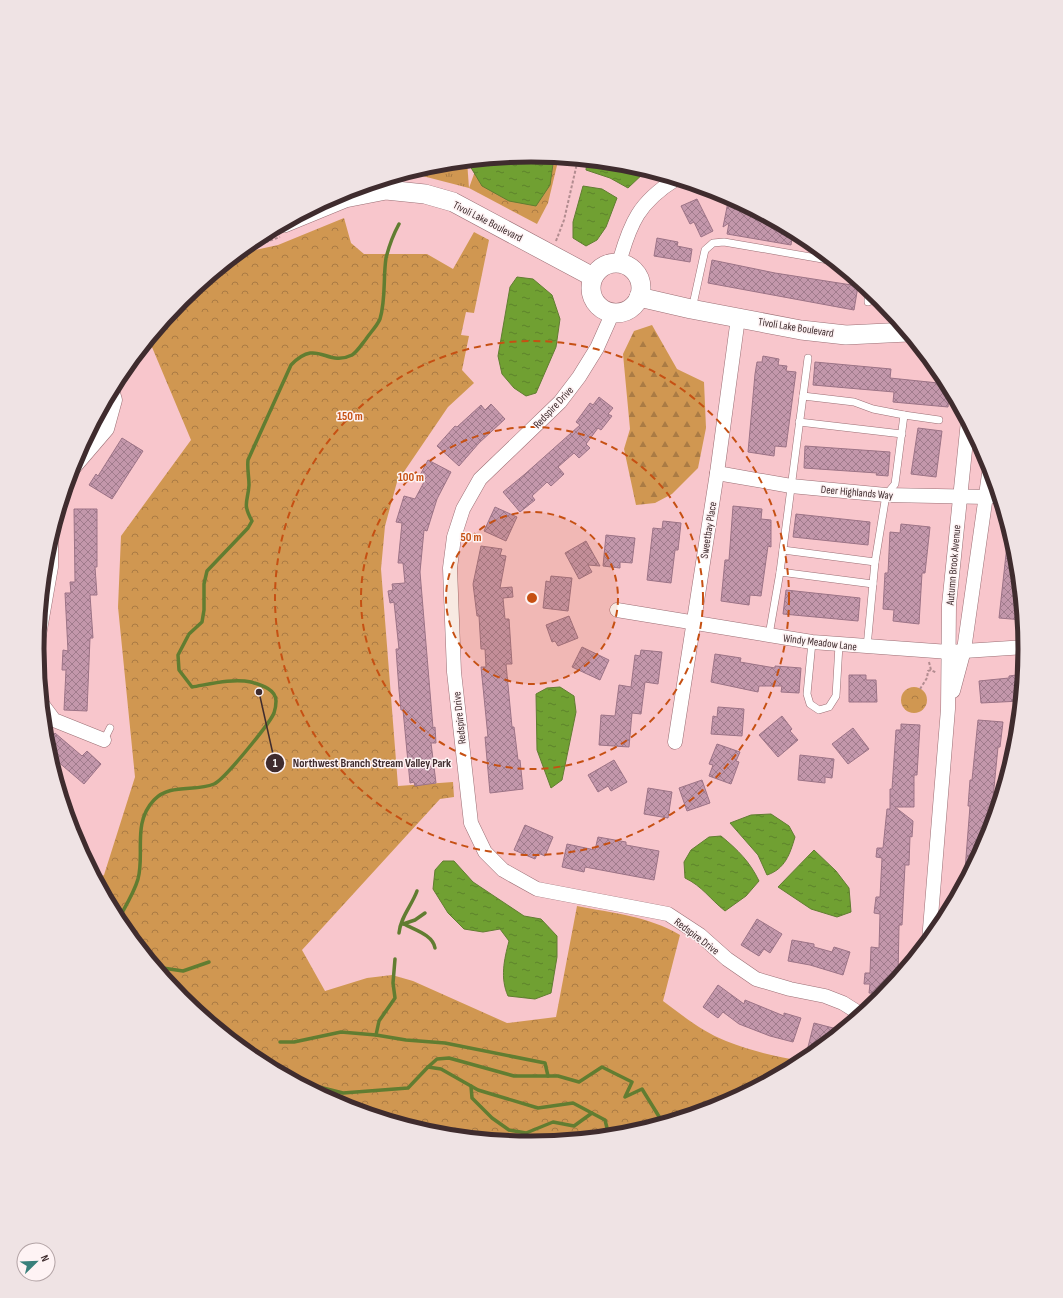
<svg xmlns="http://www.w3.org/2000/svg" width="1063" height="1298" viewBox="0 0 1063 1298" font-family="'Sofia Sans Condensed',sans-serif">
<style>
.grass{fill:url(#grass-tufts)}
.forest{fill:url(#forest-firs)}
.park{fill:url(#park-crowns)}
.water{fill:url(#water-ripples);stroke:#617d31}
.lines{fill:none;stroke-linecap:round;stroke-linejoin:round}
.stream{stroke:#617d31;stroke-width:3.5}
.building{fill:url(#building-cross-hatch);stroke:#9c7386}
.lane-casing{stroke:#9b6e74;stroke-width:8}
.street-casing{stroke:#9b6e74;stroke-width:15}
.secondary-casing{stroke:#9b6e74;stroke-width:20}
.path{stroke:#b28c90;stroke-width:2;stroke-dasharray:3 2;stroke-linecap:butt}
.lane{stroke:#fff;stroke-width:7}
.street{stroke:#fff;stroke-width:14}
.secondary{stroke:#fff;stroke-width:19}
.ring{fill:none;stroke:#c65013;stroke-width:2;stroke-dasharray:7 5}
.labels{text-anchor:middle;stroke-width:3;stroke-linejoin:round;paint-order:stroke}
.street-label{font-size:11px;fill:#3f2c2e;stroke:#fef3f4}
.rim{fill:none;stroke:#3f2c2e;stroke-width:5}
.centre{fill:#c65013;stroke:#fef3f4;stroke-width:2}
.ring-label{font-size:12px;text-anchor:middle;font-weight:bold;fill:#c65013;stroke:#fef3f4;stroke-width:3;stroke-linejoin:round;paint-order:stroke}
.leader{fill:none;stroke:#3f2c2e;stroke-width:1.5}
.callout-dot{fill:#3f2c2e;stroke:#fef3f4;stroke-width:1.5}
.mark-label{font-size:12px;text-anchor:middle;font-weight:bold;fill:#fff}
.callout-label{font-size:12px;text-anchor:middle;font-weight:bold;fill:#3f2c2e;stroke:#fef3f4;stroke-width:3;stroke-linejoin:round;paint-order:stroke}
</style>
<defs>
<pattern id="grass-tufts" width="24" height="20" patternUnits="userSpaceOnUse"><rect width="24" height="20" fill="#d09751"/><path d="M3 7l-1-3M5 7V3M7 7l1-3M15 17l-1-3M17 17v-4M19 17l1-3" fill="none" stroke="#aa7b44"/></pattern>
<pattern id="forest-firs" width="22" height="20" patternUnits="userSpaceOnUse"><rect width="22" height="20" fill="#d09751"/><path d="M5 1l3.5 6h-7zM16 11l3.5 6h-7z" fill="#aa7b44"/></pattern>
<pattern id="park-crowns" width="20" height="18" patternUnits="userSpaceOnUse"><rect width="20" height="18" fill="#d09751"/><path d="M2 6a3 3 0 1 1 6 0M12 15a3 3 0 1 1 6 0" fill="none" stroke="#aa7b44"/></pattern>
<pattern id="water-ripples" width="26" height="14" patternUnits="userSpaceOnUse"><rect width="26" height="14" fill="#70a032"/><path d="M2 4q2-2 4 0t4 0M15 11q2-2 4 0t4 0" fill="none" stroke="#5d832b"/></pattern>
<pattern id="building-cross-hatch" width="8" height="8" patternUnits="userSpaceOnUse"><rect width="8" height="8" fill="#c397ab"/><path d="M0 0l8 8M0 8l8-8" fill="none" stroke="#a07b8c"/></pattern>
</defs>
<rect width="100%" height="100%" fill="#f8c6cc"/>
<path class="grass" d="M467,161L469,188L407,172L435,164Z"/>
<path class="forest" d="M652,325L677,369L704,382L706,428L698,468L672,494L655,503L636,505L624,449L630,429L623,354L634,331Z"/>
<g class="park">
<path d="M532,155L559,157L548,203L537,224L469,188L479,160Z"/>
<path d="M344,218L351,243L364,254H427L453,269L474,232L489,240L474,313L466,312L461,335L469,336L462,370L474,383L448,407L397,482L385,526L381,569L398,786L453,782L454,797L440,799L302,950L325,991L367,978L392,975L413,981L507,1023L556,1017L577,906C612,913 648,916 680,935L663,1001C683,1016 703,1032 726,1041C751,1051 777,1057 804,1061L721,1106L628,1134L531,1143L435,1134L342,1106L257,1060L182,998L120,924L97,879L104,875L135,777L118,607L121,536L191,440L149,340L182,299L237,254L278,245Z"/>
<circle cx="914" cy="700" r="13"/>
</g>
<g class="water">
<path d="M532,155L554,157L550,185L536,206L509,201L482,186L467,161Z"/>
<path d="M587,160L628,164L647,170L628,188L610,178L586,170Z"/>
<path d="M583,186L602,189L617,198L606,227L597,240L586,246L573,238V222Z"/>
<path d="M517,277L533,279L552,295L560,319L556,347L536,393L526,396L514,388L502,374L498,356L510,287Z"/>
<path d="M560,687L574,696L576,712L562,780L551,788L537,750L536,694L547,688Z"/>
<path d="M771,814L789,826L795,837C790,854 785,869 767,875L758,855L730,823L751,815Z"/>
<path d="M721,836C738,850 750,862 759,881L746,896L725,911C710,899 702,886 685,878L684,862L691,850L709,837Z"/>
<path d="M814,850L836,871L849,888L851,912L837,917L811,909L778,887Z"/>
<path d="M443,861H454L473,882L524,916L541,919L557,936V957L551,993L535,999L508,996C500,978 504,960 509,941L500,929L483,932L464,929L448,913L433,889L435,870Z"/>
</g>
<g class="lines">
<g class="stream">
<path d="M433,166L434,164"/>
<path d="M118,920C125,907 134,893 138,879C145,854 132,823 154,800C170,783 195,792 214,784C224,780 270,723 274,713C275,710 276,704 276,701C276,689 261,685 251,682C233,678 210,684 192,687L179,670L178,655L189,634L202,622L204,610V584L207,571L248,528L252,521C242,503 248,502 249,485C249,476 247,469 248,460L291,365C318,337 326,368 352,355C357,352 362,344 366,339C370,333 377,326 380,319C386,299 383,278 386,258C389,246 393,235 399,224"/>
<path d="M403,924L415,920L425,913"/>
<path d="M404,924C415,930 433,935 435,948"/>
<path d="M399,933C400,918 412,905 417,891"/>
<path d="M156,967L183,971L209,962"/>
<path d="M376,1035L379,1021L395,998L393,983L395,959"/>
<path d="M280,1042H294L341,1032L376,1035L406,1040L445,1043L545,1063L548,1076"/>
<path d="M428,1067L437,1059L449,1058L514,1076H558L579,1082L602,1067L632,1082L625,1097L642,1089L663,1123"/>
<path d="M471,1086L472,1098L492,1118L509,1130L526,1133L553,1122L574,1126L592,1113"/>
<path d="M312,1090L319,1087L343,1093L408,1088L428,1067L441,1069L478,1090L538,1108L573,1103L605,1120L609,1136"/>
</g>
</g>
<g class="building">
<path d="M729,197L793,231L791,245L727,234L729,223L723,227Z"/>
<path d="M697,199L713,231L701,237L694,222L690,224L681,206Z"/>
<path d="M657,238L678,242L677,246L692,249L690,262L654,256Z"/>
<path d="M712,260L775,273L858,286L854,310L708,283Z"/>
<path d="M763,356L779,359L778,365L787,366L786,371L796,372L786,447L775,446L774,456L748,452L755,374L757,362H762Z"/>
<path d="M815,362L891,369L890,378L948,384L950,387L948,407L893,402L894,392L813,385Z"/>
<path d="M599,397L613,408L608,414L612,416L601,430L598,428L586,444L590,448L579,458L574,453L558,467L564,474L551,486L547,482L532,496L535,500L520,512L503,492L525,474L580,425L576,422L590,403L593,405Z"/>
<path d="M491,404L505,419L479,443L459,466L437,446L455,426L457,427L481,405L485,410Z"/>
<path d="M918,428L942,431L936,477L911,474Z"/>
<path d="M122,438L143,451L112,499L89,485L96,474L98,476Z"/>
<path d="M805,446L890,452L888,476L876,475L877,473L804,468Z"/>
<path d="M428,460L451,472L437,499L427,531L424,530L420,572L433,728L435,727L436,743H431L436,783L415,786L414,782L410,783L403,710H401L399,690L396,649H399L394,602L390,603L388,591L393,590L392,584L405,583L403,563H398L402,523L396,522L404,496L415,499L424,482L418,479Z"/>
<path d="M733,506L762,509L761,519L771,520V547L768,546L761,596L750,595L749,605L721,601L725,560H729Z"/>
<path d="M495,507L517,517L506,541L484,531Z"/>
<path d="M74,509H97V567H95L97,595H90L93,638H90L87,711L64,710L66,670H62L63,650L68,651L65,593H71L70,582H75Z"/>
<path d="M796,514L870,522L868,545L793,537Z"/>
<path d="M663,521L681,523L678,550H675L671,583L647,580L653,528L662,529Z"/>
<path d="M901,524L930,527L925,573H922L919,624L893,621L894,610L883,609L885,573H888L890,532L900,533Z"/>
<path d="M1009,527L1017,553L1023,620L999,618Z"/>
<path d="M606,535L635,538L632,563L620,562V568L603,566Z"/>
<path d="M586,541L600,566L588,565L592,572L579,579L565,553Z"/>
<path d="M481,546L502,549L500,555L506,556L500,588L512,587L513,597L503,598L505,619H509L512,664H506L512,727H514L518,760H520L523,789L490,793L485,737H488L481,667H486L485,649H481L479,616H477L473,584Z"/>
<path d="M551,576L572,578L568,611L543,608L546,581L550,582Z"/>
<path d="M786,590L860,598L858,621L783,614Z"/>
<path d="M569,616L578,638L558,646L555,641L552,642L546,625Z"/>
<path d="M582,647L609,660L600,680L572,667Z"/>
<path d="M641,650L662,652L658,684L645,682L641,714L632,713L629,747L599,745L601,715L615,716L619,685L631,687L635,655L640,656Z"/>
<path d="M715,654L741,658L740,662L775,668V666L801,668L799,693L781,692L782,686H759L758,692L711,682Z"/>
<path d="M1024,674L1021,701L981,703L979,681L1009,678V676Z"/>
<path d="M849,675H866V680H876L877,702H849Z"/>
<path d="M718,707L744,709L742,736L711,734L713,716L717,717Z"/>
<path d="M782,716L792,729L790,731L798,740L778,757L759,735Z"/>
<path d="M978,720L1003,722L1000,747H998L992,808L988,807L986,843L964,883L970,806H968L970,780H972Z"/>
<path d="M901,724L920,725L917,775H914V807H895L913,821L912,837L910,836L909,865H905L902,925H899L898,978L885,994L869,993L870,984H864L865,973H870L871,947L879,948L880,914L874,913L876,897H880L882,858L876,857L877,848H883L887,809H890V789H892L896,730H901Z"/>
<path d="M853,728L869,749L848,764L832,744Z"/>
<path d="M55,733L82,756L87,751L101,764L84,784L49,754L46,743Z"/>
<path d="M717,744L740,752L736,761L739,762L731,784L709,776L713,765L709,764Z"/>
<path d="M800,755L834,759L832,778L825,777V783L798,780Z"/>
<path d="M614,760L627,782L611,791L608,786L598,792L588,775Z"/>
<path d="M702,780L710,803L687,811L679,788Z"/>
<path d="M648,788L672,792L668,818L644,814Z"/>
<path d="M525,825L553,837L545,856L538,853L535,859L514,850Z"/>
<path d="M598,837L626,842V845L659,851L654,880L585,867L584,872L562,867L567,844L595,850Z"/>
<path d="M757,919L782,934L770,953L764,949L759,956L741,945Z"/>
<path d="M792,940L814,944V947L832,952L834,947L850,952L843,975L810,965L788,961Z"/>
<path d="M718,985L744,1004L745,1000L784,1016V1013L801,1018L793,1042L770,1036L739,1024L723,1012L718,1018L703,1007Z"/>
<path d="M814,1023L837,1029L835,1036L815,1053L807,1051Z"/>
</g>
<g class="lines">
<g class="lane-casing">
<g id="lane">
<path d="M868,302V289"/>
<path d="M692,309L705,250L713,243L724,242L834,261"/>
<path d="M803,396L854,402L873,409L904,415L895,484L886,495L875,562L867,647"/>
<path d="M904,415L939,420"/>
<path d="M799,422L902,434"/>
<path d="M783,550L875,562"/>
<path d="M780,572L873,584"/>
<path d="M769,635L780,572L808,358"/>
<path d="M812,642L807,694L810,704L819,710L829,707L836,696L839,645"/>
<path d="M104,740L110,728"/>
</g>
</g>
<g class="street-casing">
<g id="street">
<path d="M619,263C630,223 639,202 676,179"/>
<path d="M610,312L609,321L597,348L579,377L560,402L480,479L463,509L454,537L450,568L454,672L471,823L485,852L503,870L537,889L668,914L700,935L727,959L756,979L790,989L825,996L843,1003L862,1015"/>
<path d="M71,471L107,429L115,400L112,390"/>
<path d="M717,473L791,486L886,495L987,497L999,495"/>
<path d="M617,610L812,642L949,652L1026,647"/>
<path d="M38,641L51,567V538"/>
<path d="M953,691L964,650L990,467"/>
<path d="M42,704L54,720L104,740"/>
<path d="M675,742L717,473L738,318"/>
<path d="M929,941L948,709L949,605L968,421"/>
</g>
</g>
<g class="secondary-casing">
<g id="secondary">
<path d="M284,223L345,198L386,190L425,194L453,202L593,277"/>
<circle cx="616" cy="288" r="25"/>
<path d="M639,297L691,309L801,330L846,335L908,332"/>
</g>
</g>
<g class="path">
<path d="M556,241L564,220L578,159"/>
<path d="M246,247L266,242L280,237"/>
<path d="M929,662L931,670L937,673"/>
<path d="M920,689L927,678L928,671L931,670"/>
</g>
<use href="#lane" class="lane"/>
<use href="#street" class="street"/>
<use href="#secondary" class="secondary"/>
</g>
<circle cx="532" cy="598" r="86" fill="#c65013" fill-opacity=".12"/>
<g class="ring">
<circle cx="532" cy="598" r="86"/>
<circle cx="532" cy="598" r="171"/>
<circle cx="532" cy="598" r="257"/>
</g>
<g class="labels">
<g class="street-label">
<text transform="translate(488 221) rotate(27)" y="4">Tivoli Lake Boulevard</text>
<text transform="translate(796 327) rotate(9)" y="4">Tivoli Lake Boulevard</text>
<text transform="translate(553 407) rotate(-47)" y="4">Redspire Drive</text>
<text transform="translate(857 492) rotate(5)" y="4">Deer Highlands Way</text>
<text transform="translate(708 530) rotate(-81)" y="4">Sweetbay Place</text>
<text transform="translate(953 565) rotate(-85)" y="4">Autumn Brook Avenue</text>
<text transform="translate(820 642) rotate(7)" y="4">Windy Meadow Lane</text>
<text transform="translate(459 718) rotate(-96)" y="4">Redspire Drive</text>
<text transform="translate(697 936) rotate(37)" y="4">Redspire Drive</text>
</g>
</g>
<path d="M0 0H1063V1298H0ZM44 649a487 487 0 1 1 974 0a487 487 0 1 1-974 0Z" fill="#efe3e4" fill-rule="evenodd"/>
<path class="rim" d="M44 649a487 487 0 1 1 974 0a487 487 0 1 1-974 0Z"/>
<circle cx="532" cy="598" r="6" class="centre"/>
<g class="ring-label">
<text x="350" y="420">150 m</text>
<text x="411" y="481">100 m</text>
<text x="471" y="541">50 m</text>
</g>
<path class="leader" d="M259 692L275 763"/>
<g class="callout-dot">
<circle cx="259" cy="692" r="4"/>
<circle cx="275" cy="763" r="10"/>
</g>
<g class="mark-label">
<text x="275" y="767">1</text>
</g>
<g class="callout-label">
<text x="372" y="767">Northwest Branch Stream Valley Park</text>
</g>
<g transform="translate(36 1262) rotate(67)"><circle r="19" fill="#fef3f4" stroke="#b2a3a5"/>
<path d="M0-3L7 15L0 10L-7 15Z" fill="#38807b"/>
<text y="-6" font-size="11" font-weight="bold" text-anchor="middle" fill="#3f2c2e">N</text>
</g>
</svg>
